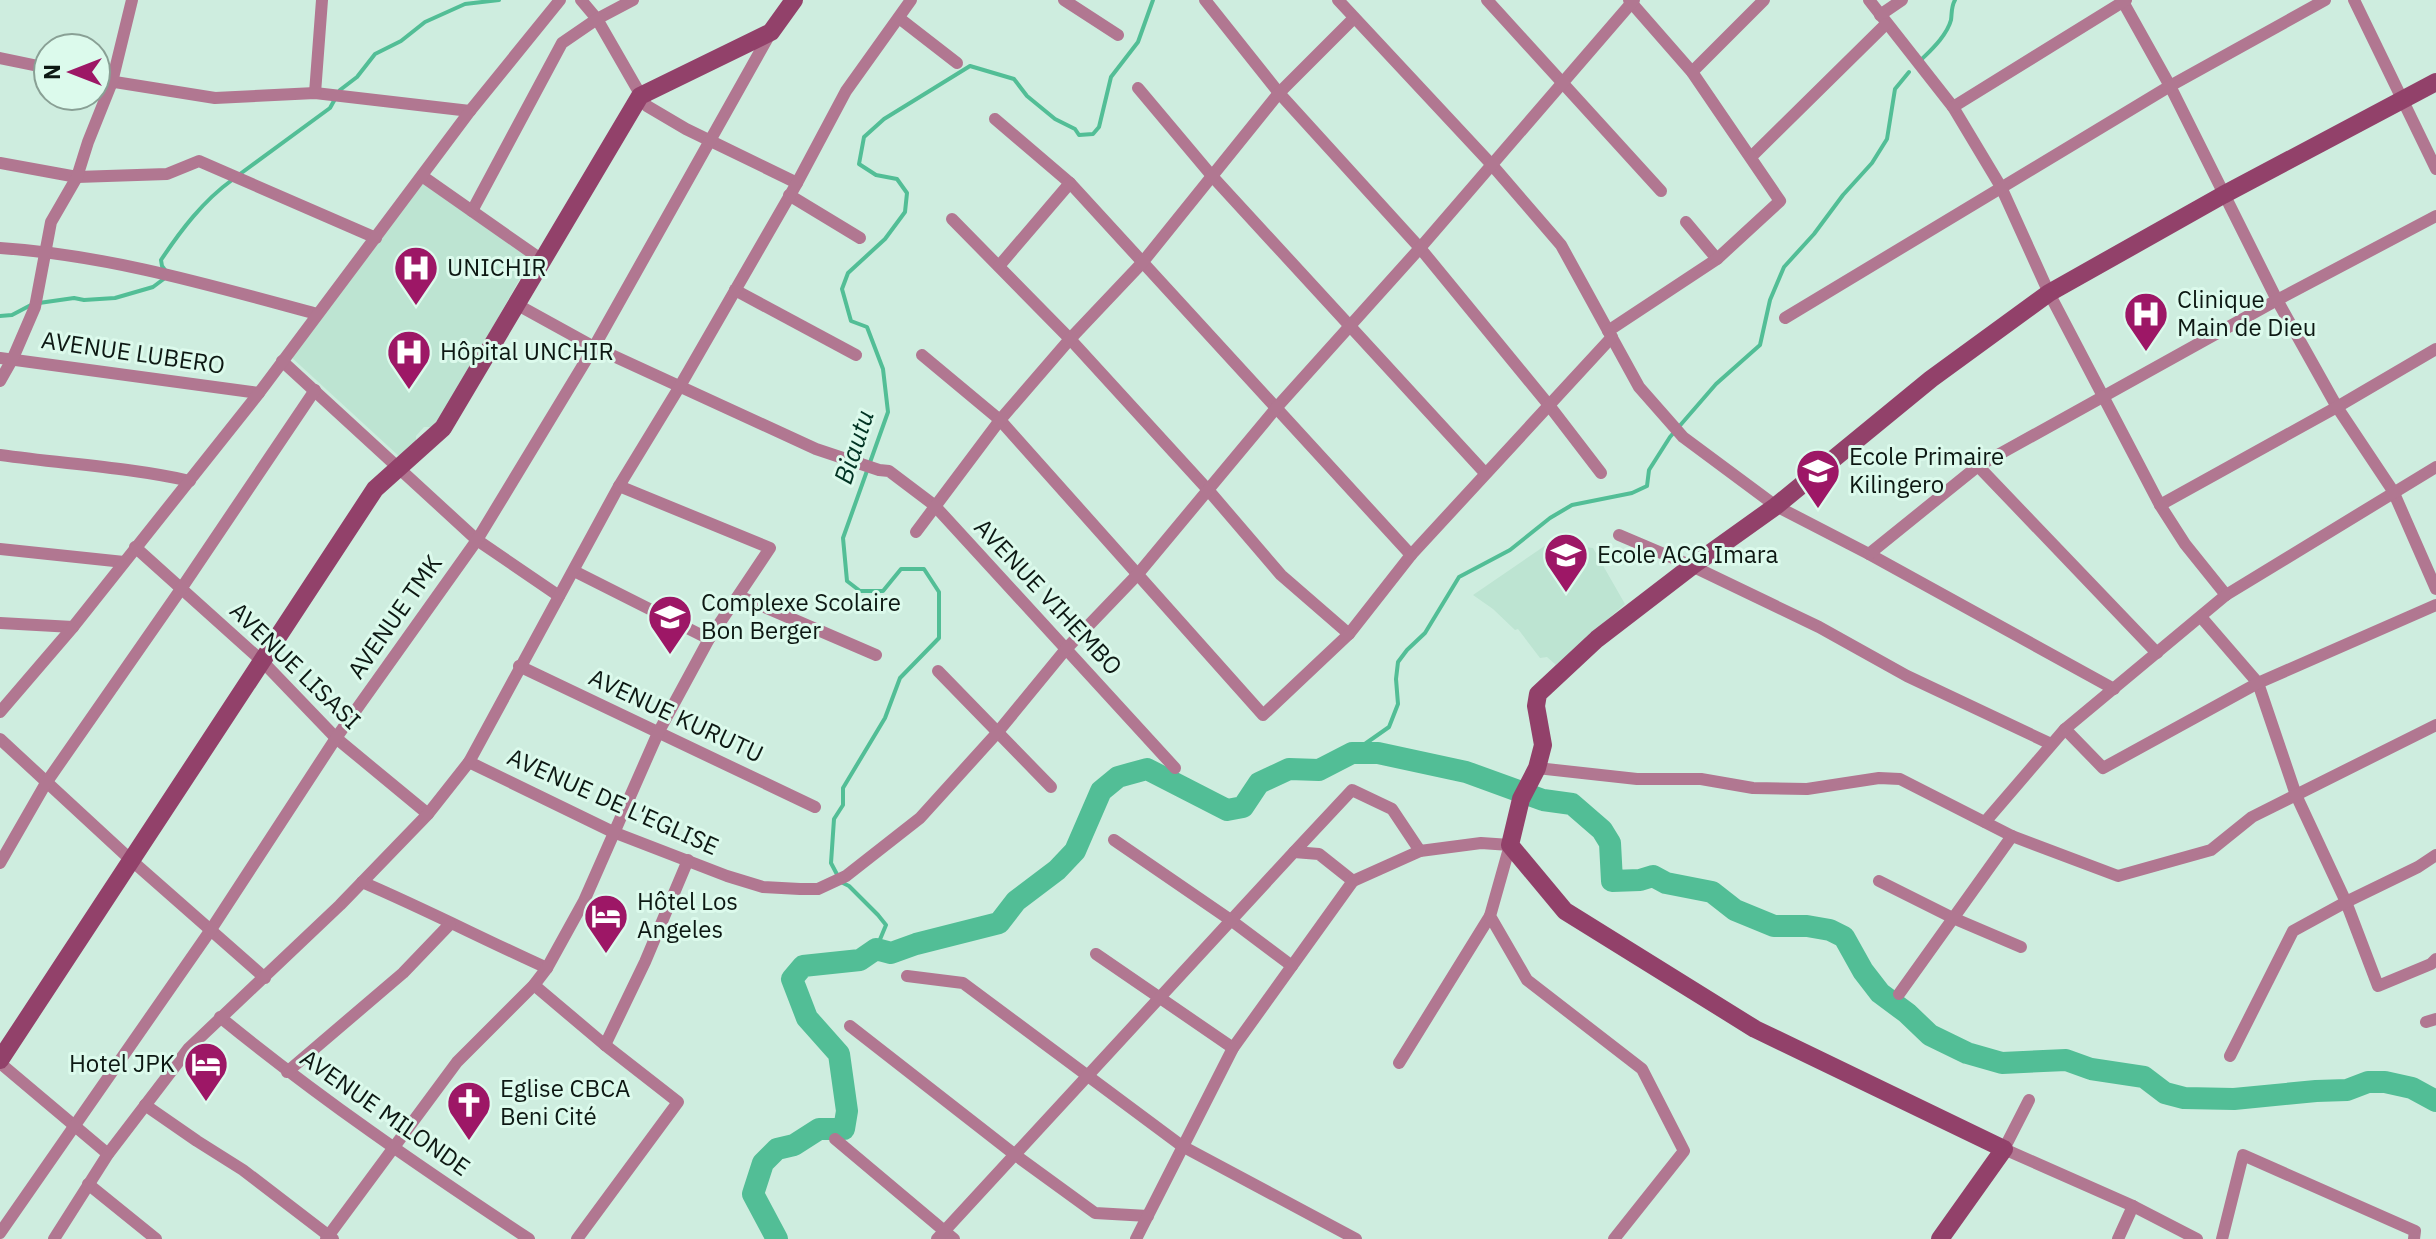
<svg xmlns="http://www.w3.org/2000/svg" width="2436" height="1239" viewBox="0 0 2436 1239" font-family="'IBM Plex Sans',sans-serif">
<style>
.built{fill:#bde4d2}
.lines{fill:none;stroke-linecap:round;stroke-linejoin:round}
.stream{stroke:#52be96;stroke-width:4}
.river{stroke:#52be96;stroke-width:22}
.street{stroke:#b17791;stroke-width:12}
.secondary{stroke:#92416a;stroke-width:18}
.labels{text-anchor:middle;stroke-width:6;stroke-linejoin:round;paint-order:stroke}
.poi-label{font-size:24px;fill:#0d1813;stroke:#dcfaec;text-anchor:start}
.street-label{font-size:24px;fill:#0d1813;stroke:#dcfaec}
.water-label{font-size:26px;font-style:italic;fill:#013323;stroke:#dcfaec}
</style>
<rect width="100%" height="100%" fill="#ceeddf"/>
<g class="built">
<path d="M423,179L532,257L437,427H424L416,436V447L401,458L290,356Z"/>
<path d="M1549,543L1593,548L1625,604L1556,665L1547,657L1540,658L1518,629L1515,630L1493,609L1473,595Z"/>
</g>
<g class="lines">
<g class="stream">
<path d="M1922,59C1932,49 1947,35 1951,20C1952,13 1951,7 1955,0"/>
<path d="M240,174L330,108L340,90L357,77L375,54L401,41L425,22L465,4L499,0"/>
<path d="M165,270L162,266L161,260C181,230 203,201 232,180"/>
<path d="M39,303L74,298L84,300L115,298L153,287L165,278"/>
<path d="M0,316L12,315L31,305"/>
<path d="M1352,753L1389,727L1398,704L1396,679L1398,662L1407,650L1425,633L1459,577L1510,550L1550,518L1572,505L1632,493L1647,486L1649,470L1670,437L1716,384L1760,345L1770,300L1784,267L1814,234L1843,195L1872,163L1887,139L1895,89L1909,72"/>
<path d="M876,949L886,925L878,915L849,886L841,882L831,863L834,819L843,805V788L885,718L900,678L939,638V592L924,569H901L883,591H860L847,581L843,538L888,412L883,369L867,327L851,321L842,289L848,273L885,239L905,212L907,193L897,179L876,175L859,164L864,137L884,119L970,66L1014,79L1027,96L1055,119L1075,129L1079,135L1093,134L1099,127L1111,77L1138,42L1153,0"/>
</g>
<path class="river" d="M777,1239L753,1194L763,1163L777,1149L794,1145L819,1129H844L847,1111L839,1054L807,1018L792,979L803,966L860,960L876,949L891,953L916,944L999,923L1016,901L1057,870L1075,851L1101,791L1118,777L1147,769L1227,810L1243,807L1259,783L1289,769L1319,770L1352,753H1378L1466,772L1543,800L1572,804L1602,830L1610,843L1612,881L1640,880L1653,876L1666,883L1712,892L1735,910L1774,926H1807L1830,930L1844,937L1863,971L1880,993L1907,1013L1930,1035L1967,1053L2002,1063L2066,1060L2091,1069L2144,1077L2165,1093L2184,1098L2234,1099L2316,1091L2347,1090L2368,1082H2385L2412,1088L2436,1101"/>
<g class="street">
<path d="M581,0L597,19L647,106L686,129L797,183"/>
<path d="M1064,0L1118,35"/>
<path d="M1205,0L1279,93L1420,248L1548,404L1601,473"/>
<path d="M1338,0L1492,165L1561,245L1639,387L1683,437L1776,506L1869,554L2114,689"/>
<path d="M1487,0L1661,191"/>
<path d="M1869,0L1953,107L2001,187L2049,293L2160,505L2185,544L2226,595"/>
<path d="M2122,0L2170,86L2277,300L2337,407L2393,491L2436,589"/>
<path d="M2354,0L2436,169"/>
<path d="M1880,15L1902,0"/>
<path d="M899,18L957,63"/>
<path d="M0,58L48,68"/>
<path d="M1692,72L1764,0"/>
<path d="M96,79L215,98L315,93L470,111"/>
<path d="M1138,88L1212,176L1485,473"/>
<path d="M315,93L322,0"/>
<path d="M1953,107L2126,0"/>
<path d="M995,119L1070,183L1411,555"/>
<path d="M1751,157L1886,24"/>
<path d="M0,163L77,177L167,174L199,161L376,238"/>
<path d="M422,176L542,260"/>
<path d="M789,195L860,238"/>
<path d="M472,211L562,43L597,19L633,0"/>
<path d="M952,219L1070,339L1209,491L1281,575L1349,634"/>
<path d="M1686,222L1717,259"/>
<path d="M0,248C108,255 213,286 317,314"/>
<path d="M999,266L1070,183"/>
<path d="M735,290L856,355"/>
<path d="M516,304L594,347L816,449L879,470L889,471L934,505L1175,768"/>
<path d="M1785,318L2170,86L2325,0"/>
<path d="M1608,331L1717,259L1780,201L1692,72L1629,0"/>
<path d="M922,355L1000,420L1263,715L1349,634L1411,555L1612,337"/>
<path d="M0,358L259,393"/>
<path d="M282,361L477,540L559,596"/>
<path d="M0,381L13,358L35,307L51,222L77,177L88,142L112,82L132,0"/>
<path d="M0,455C63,464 128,467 190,481"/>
<path d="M1978,466L2157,653"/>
<path d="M2160,505L2337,407L2436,349"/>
<path d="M916,532L1000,420L1070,339L1142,263L1279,93L1354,18"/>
<path d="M1619,535L1692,566L1819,627L1907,676L2051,744"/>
<path d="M135,547L263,662L336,738L428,814"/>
<path d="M0,549L124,562"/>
<path d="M1869,554L1978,466L2277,300L2436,216"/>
<path d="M574,571L709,639"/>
<path d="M739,596L876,655"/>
<path d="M2201,617L2258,683L2296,795L2346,902L2378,986L2431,964L2436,959"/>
<path d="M0,623L73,627"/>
<path d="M519,666L815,807"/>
<path d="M938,671L1051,787"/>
<path d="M0,712L73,627L259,393L470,111L560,0"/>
<path d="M2065,729L2103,768L2258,683L2436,605"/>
<path d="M0,739L131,860L265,978"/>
<path d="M469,762L613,832L727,876L763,887L800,889H818L846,876L920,818L997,733L1066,649L1138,574L1277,407L1420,248L1634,0"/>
<path d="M1537,768L1637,779H1701L1753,788L1807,789L1879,778L1900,779L2012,836L2118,876L2211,850L2252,817L2436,725"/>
<path d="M1985,822L2065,729L2226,595L2436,467"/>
<path d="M1114,840L1232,921L1292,966"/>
<path d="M1294,852L1352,790L1392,809L1420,851"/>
<path d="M0,863L46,783L181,589L315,390"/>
<path d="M1879,881L1953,918L2021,947"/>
<path d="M362,882C425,909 485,940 547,968"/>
<path d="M1096,954L1233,1048"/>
<path d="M907,976L963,983L1182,1146L1356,1239"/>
<path d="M534,985L605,1045L678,1102L577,1239"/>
<path d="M1899,994L2012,836"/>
<path d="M220,1017C319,1098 423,1169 529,1239"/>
<path d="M2426,1022L2436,1019"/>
<path d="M850,1026L1014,1154L1095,1213L1148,1216"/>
<path d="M605,1045L645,962L688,860"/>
<path d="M2230,1056L2293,931L2346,902L2418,867L2436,855"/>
<path d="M0,1063L108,1154"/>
<path d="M1399,1063L1490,916"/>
<path d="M287,1072L403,973L450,924"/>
<path d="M2029,1100L2004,1149L2133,1206L2197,1239"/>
<path d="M145,1105L197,1141L243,1170L333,1239"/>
<path d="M835,1139L954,1239"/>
<path d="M88,1184L156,1239"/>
<path d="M0,1233L210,931L336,738L477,540L594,347L771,32"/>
<path d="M54,1239L108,1154L189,1048L340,905L428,814L469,762L619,486L680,386L797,183L846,91L911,0"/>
<path d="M326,1239L457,1062L534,985L547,968L584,901L658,733L709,639L770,548L619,486"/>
<path d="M937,1239L1294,852L1319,854L1353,881L1420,851L1481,843L1510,845L1490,916L1527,980L1642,1069L1684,1151L1614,1239"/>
<path d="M1136,1239L1233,1048L1353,881"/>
<path d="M2118,1239L2133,1206"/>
<path d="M2222,1239L2243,1155L2415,1231L2414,1239"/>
</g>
<g class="secondary">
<path d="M0,1060L375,489L443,428L640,96L771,32L794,0"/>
<path d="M1940,1239L2004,1149L1755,1029L1565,911L1510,845L1521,799L1537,768L1543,745L1536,706L1538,694L1597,639L1692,566L1776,506L1931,379L2049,293L2223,195L2436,82"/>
</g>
</g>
<defs>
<g id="hospital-pin" transform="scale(2.3)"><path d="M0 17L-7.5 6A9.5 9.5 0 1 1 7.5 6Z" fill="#9d1766" stroke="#dcfaec"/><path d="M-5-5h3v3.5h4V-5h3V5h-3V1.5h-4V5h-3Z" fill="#fff"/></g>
<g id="school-pin" transform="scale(2.3)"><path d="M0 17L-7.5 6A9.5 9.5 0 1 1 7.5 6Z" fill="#9d1766" stroke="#dcfaec"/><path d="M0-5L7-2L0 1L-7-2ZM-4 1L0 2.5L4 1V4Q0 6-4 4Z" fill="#fff"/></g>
<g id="hotel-pin" transform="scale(2.3)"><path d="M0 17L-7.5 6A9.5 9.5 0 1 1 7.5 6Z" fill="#9d1766" stroke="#dcfaec"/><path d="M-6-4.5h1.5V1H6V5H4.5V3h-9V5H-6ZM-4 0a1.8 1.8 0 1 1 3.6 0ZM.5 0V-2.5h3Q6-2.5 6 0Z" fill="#fff"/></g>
<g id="church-pin" transform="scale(2.3)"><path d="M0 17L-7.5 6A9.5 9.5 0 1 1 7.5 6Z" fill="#9d1766" stroke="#dcfaec"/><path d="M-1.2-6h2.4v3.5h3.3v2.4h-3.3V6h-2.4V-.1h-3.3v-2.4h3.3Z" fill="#fff"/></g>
</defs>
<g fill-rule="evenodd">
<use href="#hospital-pin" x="416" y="268"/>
<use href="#hospital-pin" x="2146" y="314"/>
<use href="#hospital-pin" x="409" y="352"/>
<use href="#school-pin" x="1818" y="471"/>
<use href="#school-pin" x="1566" y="555"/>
<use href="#school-pin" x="670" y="617"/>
<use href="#hotel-pin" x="606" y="916"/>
<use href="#hotel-pin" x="206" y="1064"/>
<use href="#church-pin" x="469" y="1103"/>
</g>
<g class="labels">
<g class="poi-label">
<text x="447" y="276">UNICHIR</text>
<text x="2177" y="308">Clinique<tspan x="2177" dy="28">Main de Dieu</tspan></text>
<text x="440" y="360">Hôpital UNCHIR</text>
<text x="1849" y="465">Ecole Primaire<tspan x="1849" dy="28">Kilingero</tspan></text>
<text x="1597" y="563">Ecole ACG Imara</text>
<text x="701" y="611">Complexe Scolaire<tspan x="701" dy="28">Bon Berger</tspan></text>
<text x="637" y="910">Hôtel Los<tspan x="637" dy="28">Angeles</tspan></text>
<text x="175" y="1072" text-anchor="end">Hotel JPK</text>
<text x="500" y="1097">Eglise CBCA<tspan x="500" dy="28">Beni Cité</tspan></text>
</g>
<g class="street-label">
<text transform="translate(133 353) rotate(8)" y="8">AVENUE LUBERO</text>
<text transform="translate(1048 597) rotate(47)" y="8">AVENUE VIHEMBO</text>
<text transform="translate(395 617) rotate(-55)" y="8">AVENUE TMK</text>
<text transform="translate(295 666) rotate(44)" y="8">AVENUE LISASI</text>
<text transform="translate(676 716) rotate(25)" y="8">AVENUE KURUTU</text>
<text transform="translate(613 802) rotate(24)" y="8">AVENUE DE L'EGLISE</text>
<text transform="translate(385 1113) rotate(35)" y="8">AVENUE MILONDE</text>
</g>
<g class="water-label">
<text transform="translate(854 447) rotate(-72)" y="9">Biautu</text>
</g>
</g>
<g transform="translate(72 72) rotate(270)"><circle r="38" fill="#dcfaec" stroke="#89a095" stroke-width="2"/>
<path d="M0-6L14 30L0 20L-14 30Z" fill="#9d1766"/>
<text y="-12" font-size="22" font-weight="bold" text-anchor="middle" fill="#0d1813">N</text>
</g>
</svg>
